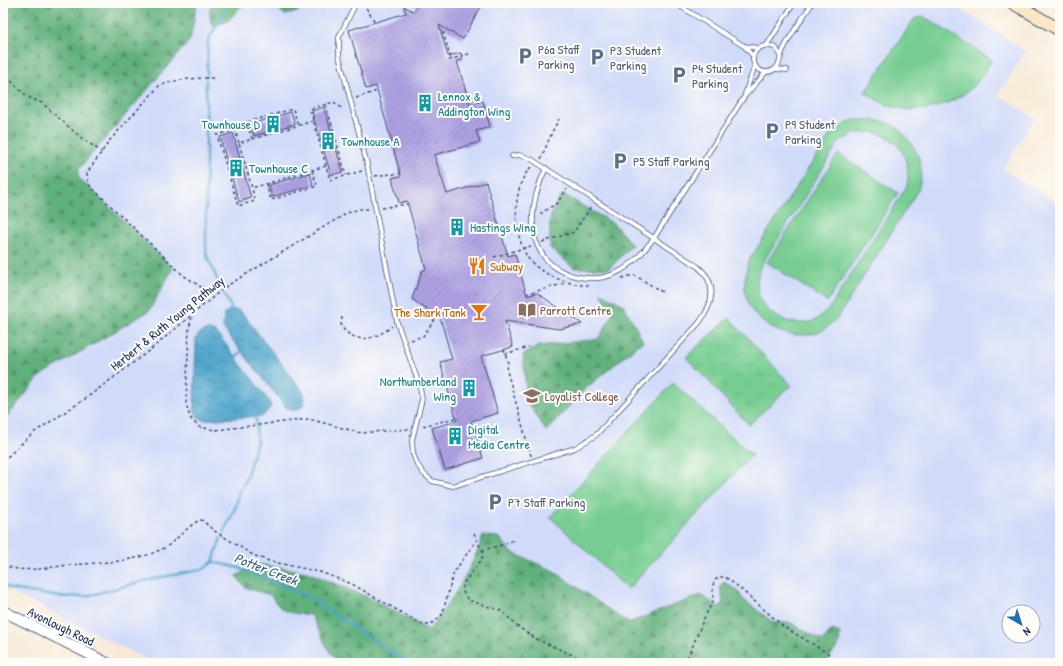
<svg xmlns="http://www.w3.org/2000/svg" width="1063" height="666" viewBox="0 0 1063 666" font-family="'Patrick Hand',sans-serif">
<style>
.built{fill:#d0daf9;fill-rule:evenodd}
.grass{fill:#77cd91;stroke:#497e78;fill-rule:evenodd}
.forest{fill:url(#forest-firs);stroke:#3e706c}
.park{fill:url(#park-tufts);stroke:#497e78}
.water{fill:url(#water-ripples);stroke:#346a94}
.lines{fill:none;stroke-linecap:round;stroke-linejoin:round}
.stream{stroke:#4da4ca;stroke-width:2.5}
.building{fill:url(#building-hatch)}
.service-casing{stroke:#3c4b70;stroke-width:5.5}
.tertiary-casing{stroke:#3c4b70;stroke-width:12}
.secondary-casing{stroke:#3c4b70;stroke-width:14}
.path{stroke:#3c4b70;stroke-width:1.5;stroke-dasharray:3 3;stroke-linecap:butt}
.service{stroke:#fff;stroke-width:4}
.tertiary{stroke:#fff;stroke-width:10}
.secondary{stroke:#f8e8c3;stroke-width:12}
.labels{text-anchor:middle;stroke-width:4;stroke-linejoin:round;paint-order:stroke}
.service-label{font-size:13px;fill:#4e5e75;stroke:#fdfcf7;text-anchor:start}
.culture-label{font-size:13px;fill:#0d838f;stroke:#fdfcf7;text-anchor:start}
.food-label{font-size:13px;fill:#c56008;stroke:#fdfcf7;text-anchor:start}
.education-label{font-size:13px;fill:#785e54;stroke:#fdfcf7;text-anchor:start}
.street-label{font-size:13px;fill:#1b2f5e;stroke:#fdfcf7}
.water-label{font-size:14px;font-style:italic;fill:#2f5e89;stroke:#fdfcf7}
</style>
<defs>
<pattern id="forest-firs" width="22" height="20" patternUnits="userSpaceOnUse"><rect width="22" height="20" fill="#61b07b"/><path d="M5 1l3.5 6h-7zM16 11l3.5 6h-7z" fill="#4f9068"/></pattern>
<pattern id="park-tufts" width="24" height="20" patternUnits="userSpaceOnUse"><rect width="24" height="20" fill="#77cd91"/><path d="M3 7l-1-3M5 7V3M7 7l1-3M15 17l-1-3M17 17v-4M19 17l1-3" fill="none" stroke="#66b07f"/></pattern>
<pattern id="water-ripples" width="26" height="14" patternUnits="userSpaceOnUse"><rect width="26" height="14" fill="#4da4ca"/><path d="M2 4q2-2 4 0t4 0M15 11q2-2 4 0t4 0" fill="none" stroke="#3f86a7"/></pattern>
<pattern id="building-hatch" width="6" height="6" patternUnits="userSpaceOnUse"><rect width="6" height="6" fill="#b0a2e4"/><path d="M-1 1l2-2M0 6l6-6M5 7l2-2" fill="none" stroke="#8e84bc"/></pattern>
</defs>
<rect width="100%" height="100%" fill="#fdfcf7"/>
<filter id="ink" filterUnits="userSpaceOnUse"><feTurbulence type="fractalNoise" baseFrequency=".025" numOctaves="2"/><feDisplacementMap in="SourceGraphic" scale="8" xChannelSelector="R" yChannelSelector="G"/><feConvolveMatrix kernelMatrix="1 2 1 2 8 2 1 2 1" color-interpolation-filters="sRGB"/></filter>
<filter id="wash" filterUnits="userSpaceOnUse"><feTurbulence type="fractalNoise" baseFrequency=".012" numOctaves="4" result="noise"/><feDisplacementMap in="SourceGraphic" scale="16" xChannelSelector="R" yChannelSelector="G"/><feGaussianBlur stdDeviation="0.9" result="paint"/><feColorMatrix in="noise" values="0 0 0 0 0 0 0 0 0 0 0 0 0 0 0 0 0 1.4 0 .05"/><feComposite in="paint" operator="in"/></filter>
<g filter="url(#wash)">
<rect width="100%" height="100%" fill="#f8e9d5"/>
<path class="built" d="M3,3H951L1026,51L998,95L1035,118L1003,169L1060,205V663H154L3,588ZM1009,612H1033V636H1009Z"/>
<g class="grass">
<path d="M923,16L992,60C986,69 981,80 972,87C954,105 922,114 898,108C885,106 875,99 865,92L914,19Z"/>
<path d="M853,120C865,120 877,119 888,123C903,128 920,152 921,169C922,175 920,184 918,190L837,319C831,323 824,331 817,333C789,341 753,326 746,296C743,285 746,273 748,262L832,132ZM871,132C900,137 911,158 907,186L828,310C823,314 818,319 813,321C791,328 762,315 758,292C756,283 758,275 760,267L840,141L857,133Z"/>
<path d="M838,154L898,193L827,302L767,262Z"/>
<path d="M673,383L752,455L628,589L550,517Z"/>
</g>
<g class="forest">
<path d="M3,3H197L190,40L79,169L78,177L173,268L149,311L40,376L3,422Z"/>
<path d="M212,3H244L228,21L212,26L209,11Z"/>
<path d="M272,3H304L297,12L285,15Z"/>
<path d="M563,194L614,224L632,245L609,269L574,268L550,248C549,229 548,209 563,194Z"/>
<path d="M601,293L624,305L643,341L584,390L546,431L527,402L523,355L539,346L598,339L613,314Z"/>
<path d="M483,536L499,537L511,552L554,571L628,623L701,595L720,607L723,601L720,587L724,582L737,590L743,599L774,623L789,622L823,641L832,630L840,633L839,645L825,663H346L336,660L329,651L311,615C291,613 281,614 271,595L246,588L236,576L258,564L307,572L370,598L429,630C451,601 472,570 483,536Z"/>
</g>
<path class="park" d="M729,318L791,385L749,425L686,357Z"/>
<g class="water">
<path d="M229,310H238L243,314L304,393L305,400L302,407L293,411L286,407L223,328L224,314Z"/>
<path d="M209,330L217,333L269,401L271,407L263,416L203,420L197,416L194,410L196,339C198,333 203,331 209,330Z"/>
</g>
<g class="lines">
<g class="stream">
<path d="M207,76L208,40L225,12"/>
<path d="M206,80V251L208,259L220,285"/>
<path d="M224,294L232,309"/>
<path d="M236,357L242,351"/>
<path d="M224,532L236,506L239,492L246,479L257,441L256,416"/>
<path d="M213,562L221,538"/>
<path d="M3,585L11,589L61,597L87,596L148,580L203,569L213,562L239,568L307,596L400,658L413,663"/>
</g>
</g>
<g id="blocks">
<g class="building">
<path d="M418,3H483L463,39L439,25L448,56L461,53L463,60L457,61L470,105L483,101L490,127L476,131L480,142L434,155L447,194L486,182L508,256L515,254L527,296L537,293L582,324L559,329L505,321L513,347L481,356L498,413L471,421L483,458L445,470L432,428L457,421L440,362L452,359L439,314L434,315L412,299L422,271L426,269L407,201L399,203L392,178L401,176L376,86L366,89L349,30L406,13L404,6L414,12Z"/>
<path d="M324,107L343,172L331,175L312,111Z"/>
<path d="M291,112L295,124L254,136L251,124Z"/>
<path d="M233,133L251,198L239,202L220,137Z"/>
<path d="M310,173L313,185L272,197L269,185Z"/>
</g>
</g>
</g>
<g filter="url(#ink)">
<use href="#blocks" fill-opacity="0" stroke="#3c4b70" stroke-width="1"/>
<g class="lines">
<g class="service-casing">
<g id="service">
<path d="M356,3L339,37V56L367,164L397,322L420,387L422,399L412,440L413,454L417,464L424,474L432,481L453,486L575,448L596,435L699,323C714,303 718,283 697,266L531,159L519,155L512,156"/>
<path d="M675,3L744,46L753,56"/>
<path d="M767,45L794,3"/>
<path d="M744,46L758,48"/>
<path d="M780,56L776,48C759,39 745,58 758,69C763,73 770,73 775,69C780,65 779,61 781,56C785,41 804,17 812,3"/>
<path d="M775,69L787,70"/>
<path d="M745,94L755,65"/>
<path d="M546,168C528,206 522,258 571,275C585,279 602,280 616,273C632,266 643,252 654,238L744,97L766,72"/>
</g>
</g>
<g class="tertiary-casing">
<path id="tertiary" d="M3,611L107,663"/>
</g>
<g class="secondary-casing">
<path id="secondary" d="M1013,3L1060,30"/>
</g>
<g class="path">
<path d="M363,3L375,22"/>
<path d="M394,3H397"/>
<path d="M407,3L410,4"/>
<path d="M443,32L451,59"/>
<path d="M449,60L472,53"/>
<path d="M3,72L21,91L30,98L42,103L80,137L102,152"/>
<path d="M213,78C195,78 175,79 159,86L110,140L87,173L88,183L91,187L183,275L213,295"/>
<path d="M356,98L377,91"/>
<path d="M326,105L346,175"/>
<path d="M341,108L334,102L310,109L330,180L362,171"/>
<path d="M313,121L239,143L252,188L326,166"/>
<path d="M252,139L247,122L293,109L298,125"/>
<path d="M239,143L235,130L217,135L238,206L255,201L252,188"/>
<path d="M541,159L552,132L559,119"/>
<path d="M531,167C511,187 513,235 528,258C539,274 572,287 591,285"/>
<path d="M375,176C383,174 391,175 401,173"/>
<path d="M266,184L271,200L317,186L312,170"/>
<path d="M382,208L407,204"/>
<path d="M540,214L557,203L567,189"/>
<path d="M542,242L574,232L592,205"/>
<path d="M494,257L531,246"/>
<path d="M622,278L634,275L664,293"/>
<path d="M526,294L566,283"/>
<path d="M192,317L189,328L186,403L190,418L199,427L215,430L309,419L361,433L409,429"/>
<path d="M342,317L341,326C355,346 377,339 392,326"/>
<path d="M411,340L423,336L436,318"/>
<path d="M504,349L508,363L507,371L531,456"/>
<path d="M505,354L529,347"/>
<path d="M423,426L456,418"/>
<path d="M3,461L33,433L85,399L150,350L225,287L347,213L359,209H369"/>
<path d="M474,533L480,547L483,550L502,545L514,540"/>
<path d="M483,550L482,559L463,584V592L468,600L502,611L517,626L536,639L575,656L586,663"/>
<path d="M3,565C24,574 48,567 70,565C102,562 137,563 166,547C176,541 193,520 202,520L213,530L253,555L269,561L320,572L352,584L421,624L430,625L442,615L454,572L476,541"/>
<path d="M684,663L692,648L704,618L713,601V585L715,580L720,577H725L736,585L784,627L829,654"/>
</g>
<use href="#service" class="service"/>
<use href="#tertiary" class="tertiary"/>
<use href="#secondary" class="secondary"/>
</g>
</g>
<defs>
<g id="parking-bare" transform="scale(1.38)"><path d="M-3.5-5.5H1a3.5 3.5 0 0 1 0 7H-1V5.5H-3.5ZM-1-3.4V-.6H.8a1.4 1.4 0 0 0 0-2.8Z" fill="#5c6f8a" stroke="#fdfcf7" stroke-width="2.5" paint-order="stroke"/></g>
<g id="building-bare" transform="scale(1.38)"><path d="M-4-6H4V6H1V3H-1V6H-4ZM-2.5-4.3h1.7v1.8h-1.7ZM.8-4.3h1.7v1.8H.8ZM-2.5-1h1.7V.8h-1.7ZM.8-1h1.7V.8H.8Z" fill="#0f9aa8" stroke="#fdfcf7" stroke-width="2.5" paint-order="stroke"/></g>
<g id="restaurant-bare" transform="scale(1.38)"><path d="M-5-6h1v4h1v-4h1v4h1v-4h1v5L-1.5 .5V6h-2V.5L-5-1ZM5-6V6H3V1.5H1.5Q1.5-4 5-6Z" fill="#e8710a" stroke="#fdfcf7" stroke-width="2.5" paint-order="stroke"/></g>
<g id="library-bare" transform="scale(1.38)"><path d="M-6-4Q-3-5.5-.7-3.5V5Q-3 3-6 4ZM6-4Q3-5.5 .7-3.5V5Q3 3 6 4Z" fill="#8d6e63" stroke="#fdfcf7" stroke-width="2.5" paint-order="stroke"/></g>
<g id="bar-bare" transform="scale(1.38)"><path d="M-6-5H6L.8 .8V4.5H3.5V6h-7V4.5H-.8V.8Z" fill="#e8710a" stroke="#fdfcf7" stroke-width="2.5" paint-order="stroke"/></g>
<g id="university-bare" transform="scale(1.38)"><path d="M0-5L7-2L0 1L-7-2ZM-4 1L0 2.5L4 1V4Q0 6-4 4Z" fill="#8d6e63" stroke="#fdfcf7" stroke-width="2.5" paint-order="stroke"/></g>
</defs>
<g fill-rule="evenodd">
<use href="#parking-bare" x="525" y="56"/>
<use href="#parking-bare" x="597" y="57"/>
<use href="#parking-bare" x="679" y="75"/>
<use href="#building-bare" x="425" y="103"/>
<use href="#building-bare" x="273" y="124"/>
<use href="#parking-bare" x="772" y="131"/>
<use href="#building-bare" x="328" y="141"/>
<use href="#parking-bare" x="620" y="161"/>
<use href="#building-bare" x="236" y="168"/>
<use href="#building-bare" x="457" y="227"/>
<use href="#restaurant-bare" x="477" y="266"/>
<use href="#library-bare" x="527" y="310"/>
<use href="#bar-bare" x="479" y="312"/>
<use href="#building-bare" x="469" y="388"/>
<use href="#university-bare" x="532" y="396"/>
<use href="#building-bare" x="455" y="436"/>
<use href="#parking-bare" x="495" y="502"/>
</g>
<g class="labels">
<g class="service-label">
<text x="538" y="54">P6a Staff<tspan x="538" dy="15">Parking</tspan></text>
<text x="610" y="55">P3 Student<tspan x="610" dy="15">Parking</tspan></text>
<text x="692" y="73">P4 Student<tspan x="692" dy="15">Parking</tspan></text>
<text x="785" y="129">P9 Student<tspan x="785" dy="15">Parking</tspan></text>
<text x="633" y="166">P5 Staff Parking</text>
<text x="508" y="507">P7 Staff Parking</text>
</g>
<g class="culture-label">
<text x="438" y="101">Lennox &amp;<tspan x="438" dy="15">Addington Wing</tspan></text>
<text x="260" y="129" text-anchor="end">Townhouse D</text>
<text x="341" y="146">Townhouse A</text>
<text x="249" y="173">Townhouse C</text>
<text x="470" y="232">Hastings Wing</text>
<text x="456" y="386" text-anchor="end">Northumberland<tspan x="456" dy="15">Wing</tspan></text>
<text x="468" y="434">Digital<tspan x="468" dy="15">Media Centre</tspan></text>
</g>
<g class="food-label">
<text x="490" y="271">Subway</text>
<text x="466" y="317" text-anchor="end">The Shark Tank</text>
</g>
<g class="education-label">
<text x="540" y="315">Parrott Centre</text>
<text x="545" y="401">Loyalist College</text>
</g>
<g class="street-label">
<text transform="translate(167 323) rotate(-39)" y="5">Herbert &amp; Ruth Young Pathway</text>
<text transform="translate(61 626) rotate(26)" y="5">Avonlough Road</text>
</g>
<g class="water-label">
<text transform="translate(266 569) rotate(21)" y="5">Potter Creek</text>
</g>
</g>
<rect width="1063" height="666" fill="none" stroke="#fdfcf7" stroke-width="16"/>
<g transform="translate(1021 624) rotate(141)"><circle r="19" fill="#fdfcf7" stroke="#a3aaba"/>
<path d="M0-3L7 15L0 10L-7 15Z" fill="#1f6fb2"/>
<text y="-6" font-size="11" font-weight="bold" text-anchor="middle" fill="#1b2f5e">N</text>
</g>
</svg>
